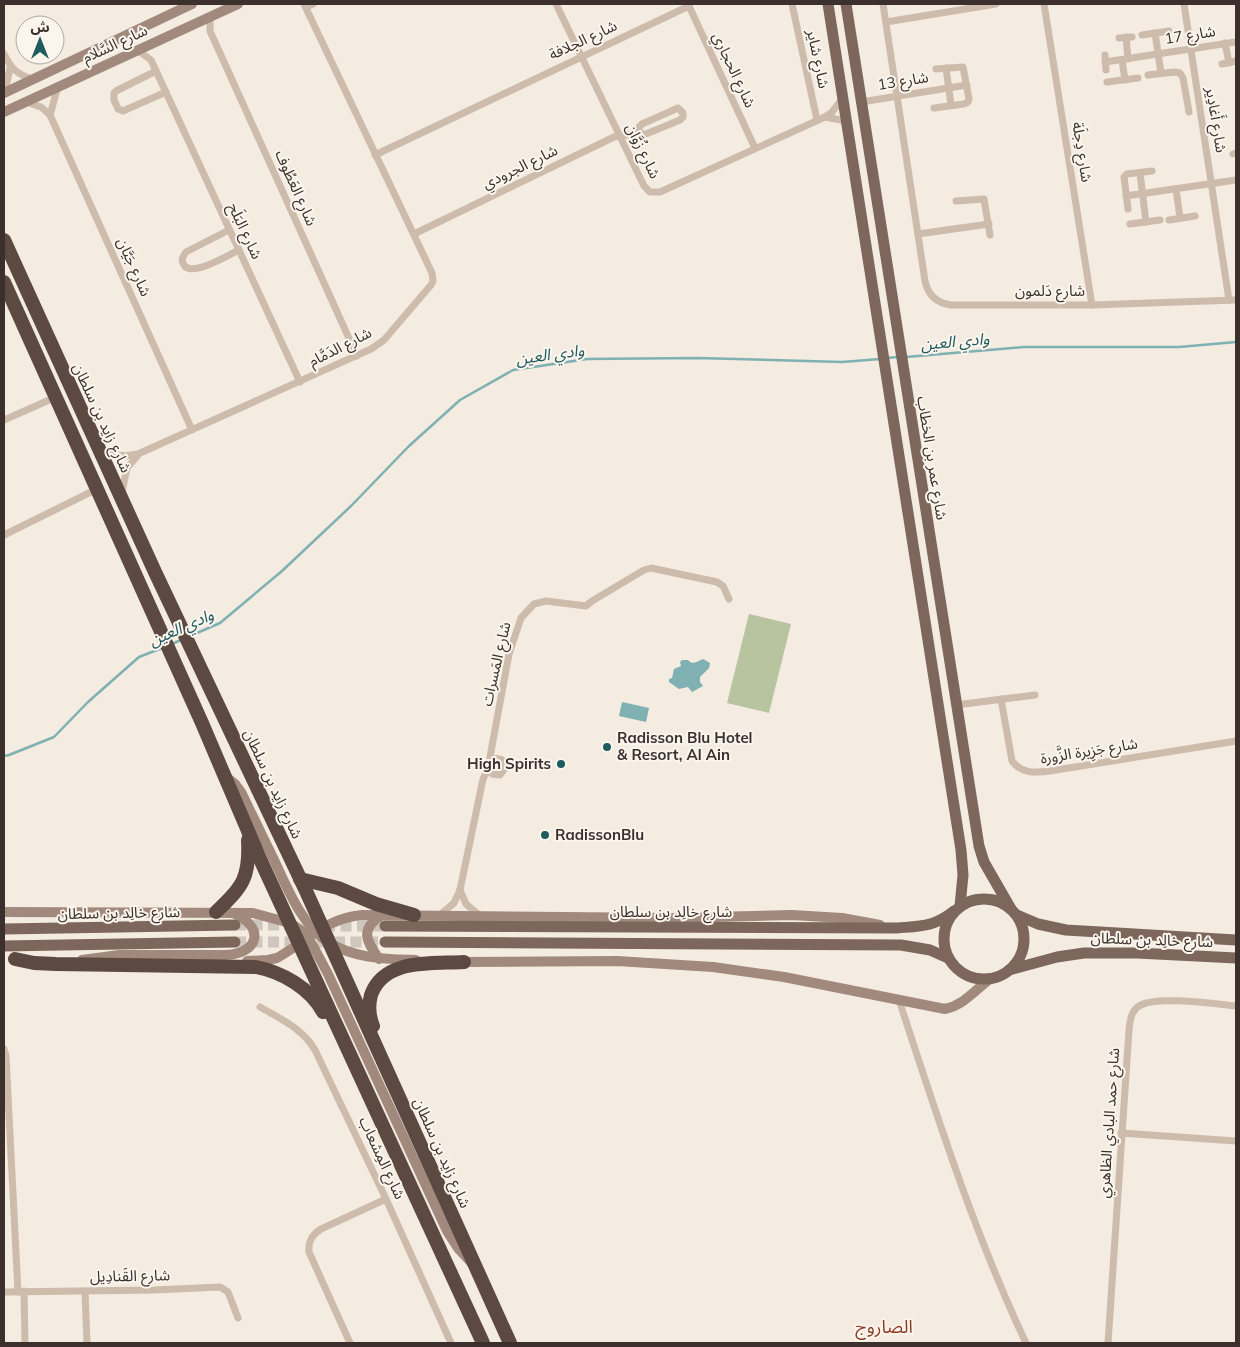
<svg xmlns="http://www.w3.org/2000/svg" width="1240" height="1347" viewBox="0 0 1240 1347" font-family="Mulish,'Noto Sans Arabic',sans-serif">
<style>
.green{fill:#b8c4a0}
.water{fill:#7fb0b2}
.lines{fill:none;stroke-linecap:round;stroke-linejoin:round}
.stream{stroke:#7fb0b2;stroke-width:2.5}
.primary-tunnel{stroke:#cfc6bd;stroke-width:11;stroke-dasharray:11 5.5;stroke-linecap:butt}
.street{stroke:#cdbbac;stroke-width:7}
.secondary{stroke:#a18a7d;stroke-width:10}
.primary{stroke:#7d675c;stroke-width:11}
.highway{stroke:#5c4a42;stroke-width:14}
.poi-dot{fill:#1f5a5e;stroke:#fbf5ee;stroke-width:2}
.labels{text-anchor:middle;stroke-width:4;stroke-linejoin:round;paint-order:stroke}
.street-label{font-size:15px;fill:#3b302b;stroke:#fbf5ee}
.poi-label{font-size:15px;font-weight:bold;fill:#3b302b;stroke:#fbf5ee;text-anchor:start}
.water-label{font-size:16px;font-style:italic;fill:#1f5a5e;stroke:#fbf5ee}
.quarter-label{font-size:18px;fill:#8c3b22;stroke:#fbf5ee}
</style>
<rect width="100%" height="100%" fill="#f4ebe1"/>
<path class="green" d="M749,614L791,624L769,713L727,703Z"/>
<g class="water">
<path d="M703,659L710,663L709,668L700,677V682L703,686L692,692L688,687L679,689L669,682V679L672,678L674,669L681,666L680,662L682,660H688C693,666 697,661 703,659Z"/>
<path d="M622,702L649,708L646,722L619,716Z"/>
</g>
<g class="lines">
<g class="stream">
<path d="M906,357L1024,347H1179L1236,342"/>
<path d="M886,358L898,357"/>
<path d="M190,636L220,623L282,571L351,506L409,446L460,400L513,370L587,359L697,358L842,362L880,359"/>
<path d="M172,644L183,639"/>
<path d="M4,756L9,755L54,737L88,702L139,657L162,648"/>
</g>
<g class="primary-tunnel">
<path d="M235,925H293"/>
<path d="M324,926H385"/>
<path d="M235,942H385"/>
</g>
<g class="street">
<path d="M556,4L644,186L650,192H660L825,117L832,112L842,99"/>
<path d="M688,4L755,148"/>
<path d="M792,4L817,120"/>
<path d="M883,4L925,281C928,295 936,303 951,305H1092L1236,300"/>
<path d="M1044,4L1092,305"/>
<path d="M1184,4L1229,300"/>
<path d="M306,7L313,4"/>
<path d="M210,17V31L357,356"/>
<path d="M886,22L996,4"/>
<path d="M1155,33L1161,73"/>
<path d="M1142,35L1169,31"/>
<path d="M1126,37L1128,59"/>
<path d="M1119,38L1132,37"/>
<path d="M1225,43L1229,63"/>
<path d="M137,50L151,60L300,382"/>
<path d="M4,54C11,68 17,75 33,79"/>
<path d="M1105,55L1106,70"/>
<path d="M1122,60L1125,80"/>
<path d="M1105,62L1236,42"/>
<path d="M1222,64L1236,61"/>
<path d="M946,68L951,105"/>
<path d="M156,71L116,91L114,93V100L118,109L123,111L166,92"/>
<path d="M1148,75L1174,72L1180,73L1183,78L1189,112"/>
<path d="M1107,82L1138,78"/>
<path d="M5,92L10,68"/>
<path d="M26,102L41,107L50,115L192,430"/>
<path d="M861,102L967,85"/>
<path d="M678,108L683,113V117L680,120L646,134H642L639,131V127L642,124Z"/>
<path d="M934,108L964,104L968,102L969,99L963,67L936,69"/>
<path d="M50,115L58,86"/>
<path d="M825,117L846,121"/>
<path d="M1233,154L1236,153"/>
<path d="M375,155L689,6"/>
<path d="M1140,173L1146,222"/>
<path d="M1176,189L1180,218"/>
<path d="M1126,196L1236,180"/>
<path d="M956,201L984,199L990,235"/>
<path d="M1128,209L1124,177L1127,174L1152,171"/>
<path d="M1169,220L1195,216"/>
<path d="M1130,224L1160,220"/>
<path d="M229,230L186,252C183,256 181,259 183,263C188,280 228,255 239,250"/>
<path d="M414,234L614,137L632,134L639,131"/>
<path d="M918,234L989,224"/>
<path d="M4,420L56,397"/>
<path d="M101,452L125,456L138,454L371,349L384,340L431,285L433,281L432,273L304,4"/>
<path d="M122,492L127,468L138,455"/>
<path d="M4,535L97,489"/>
<path d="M1001,699L1012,761C1022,774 1035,773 1050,771L1236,741"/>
<path d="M956,705L1035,695"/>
<path d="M488,765C491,759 496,757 502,760L505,768L500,775L492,774C487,769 489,764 490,757L509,654L521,618L534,604L546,601L586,606L592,601L644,570L651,568L717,582L723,586L729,599"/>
<path d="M460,890L466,904L479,915"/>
<path d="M441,914L454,903L460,890L483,779L488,768"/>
<path d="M899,1000C937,1116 974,1233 1026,1343"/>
<path d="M260,1007C281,1019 303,1029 315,1050L386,1199L451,1343"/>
<path d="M4,1049L6,1056L18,1292"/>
<path d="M1121,1133L1236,1141"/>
<path d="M24,1291L25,1343"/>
<path d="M85,1291L87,1343"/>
<path d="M4,1292L154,1290L220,1287L228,1292L238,1318"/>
<path d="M350,1343L309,1252C308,1241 312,1235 321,1229L386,1199"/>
<path d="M1108,1343L1129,1030C1130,1021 1131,1011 1139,1006C1155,995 1216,1004 1236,1006"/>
</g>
<g class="secondary">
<path d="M4,93L192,4"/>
<path d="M4,112L238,4"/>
<path d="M226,777L235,784L241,792C252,815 263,837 274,860C287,887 302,926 328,942C355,959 386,959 416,960"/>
<path d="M4,912L253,913L290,923L302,931L312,944L328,974L447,1231L458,1248L470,1261"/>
<path d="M379,959C365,939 360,929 383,914"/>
<path d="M82,960L119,955H225C259,954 266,927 233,913"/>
<path d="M247,961L268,960L277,958C307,941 326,918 362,915L671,918L792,915L842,918L880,925"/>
<path d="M458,962L617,961L713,967L784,977L945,1009C964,1005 975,990 990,979"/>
</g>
<g class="primary">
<path d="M828,4L961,850L963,875L960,906"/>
<path d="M846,4L979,846L984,862L1011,909"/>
<circle cx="984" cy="939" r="40"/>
<path d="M1017,915L1038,924L1066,930L1236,940"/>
<path d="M385,926L897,928C921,926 934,927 954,911"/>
<path d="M4,929L235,925"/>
<path d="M385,942L901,945L930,950L948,958"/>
<path d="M4,946L235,942"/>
<path d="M1009,970L1057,957L1084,953H1137L1236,958"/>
</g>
<g class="highway">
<path d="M4,240L155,572L306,891L510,1343"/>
<path d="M4,282L202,723L260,859L483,1343"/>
<path d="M300,879L338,888L376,904L414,915"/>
<path d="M216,912C243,886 250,878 248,840"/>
<path d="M15,959L34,963L56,964L256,967C282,972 310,988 323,1012"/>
<path d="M373,1026C369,1016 368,1006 371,995C384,958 432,964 464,962"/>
</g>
</g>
<g class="poi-dot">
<circle cx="607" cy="747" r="5"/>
<circle cx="561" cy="764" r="5"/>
<circle cx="545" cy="835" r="5"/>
</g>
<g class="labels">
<g class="street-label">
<text transform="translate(1190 35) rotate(-9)" y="5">شارع 17</text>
<text transform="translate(583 40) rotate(-25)" y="5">شارع الجلافة</text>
<text transform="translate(115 44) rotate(-25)" y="5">شارع السَّلام</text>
<text transform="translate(818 59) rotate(78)" y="5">شارع شاير</text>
<text transform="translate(734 70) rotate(65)" y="5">شارع الحجاري</text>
<text transform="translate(903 81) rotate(-9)" y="5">شارع 13</text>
<text transform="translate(1216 120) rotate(81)" y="5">شارع أَغادِير</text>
<text transform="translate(643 151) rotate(64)" y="5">شارع زُوَّان</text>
<text transform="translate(1082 152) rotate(81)" y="5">شارع دِجلَة</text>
<text transform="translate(520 167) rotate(-26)" y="5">شارع الجرودي</text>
<text transform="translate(296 188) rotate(66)" y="5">شارع العَطُوف</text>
<text transform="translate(245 231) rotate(65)" y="5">شارع البَلَح</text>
<text transform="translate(134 267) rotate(66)" y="5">شارع جَيَّان</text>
<text x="1050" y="296">شارع دَلمون</text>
<text transform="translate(340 347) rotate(-27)" y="5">شارع الدَمَّام</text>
<text transform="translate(102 418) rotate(65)" y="5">شارع زايد بن سلطان</text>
<text transform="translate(932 458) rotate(81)" y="5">شارع عمر بن الخطاب</text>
<text transform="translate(496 664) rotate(-77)" y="5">شارع المَسرات</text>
<text transform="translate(1089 751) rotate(-9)" y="5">شارع جَزِيرة الزَّورة</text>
<text transform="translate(273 784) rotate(65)" y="5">شارع زايد بن سلطان</text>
<text x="671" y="917">شارع خالِد بن سلطان</text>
<text transform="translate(119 913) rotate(-1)" y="5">شارع خالِد بن سلطان</text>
<text transform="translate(1152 940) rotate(2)" y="5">شارع خالِد بن سلطان</text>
<text transform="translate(1109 1123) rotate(-86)" y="5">شارع حمد البادي الظاهري</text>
<text transform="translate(442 1153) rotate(66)" y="5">شارع زايد بن سلطان</text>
<text transform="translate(382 1158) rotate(65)" y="5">شارع المِشعاب</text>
<text transform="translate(130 1276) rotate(-1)" y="5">شارع القَنادِيل</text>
</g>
<g class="poi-label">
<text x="617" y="743">Radisson Blu Hotel<tspan x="617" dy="17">&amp; Resort, Al Ain</tspan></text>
<text x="551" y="769" text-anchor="end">High Spirits</text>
<text x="555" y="840">RadissonBlu</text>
</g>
<g class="water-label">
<text transform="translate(955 341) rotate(-5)" y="6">وادي العين</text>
<text transform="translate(550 354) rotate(-8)" y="6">وادي العين</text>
<text transform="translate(181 627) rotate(-24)" y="6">وادي العين</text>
</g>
<g class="quarter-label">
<text x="884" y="1333">الصاروج</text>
</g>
</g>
<rect width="1240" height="1347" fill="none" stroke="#3b302b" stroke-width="10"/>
<g transform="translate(40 40)"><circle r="24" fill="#fbf5ee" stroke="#aea6a0"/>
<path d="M0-4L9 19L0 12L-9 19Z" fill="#1f5a5e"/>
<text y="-8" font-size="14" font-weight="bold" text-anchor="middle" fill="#3b302b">ش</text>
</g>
</svg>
